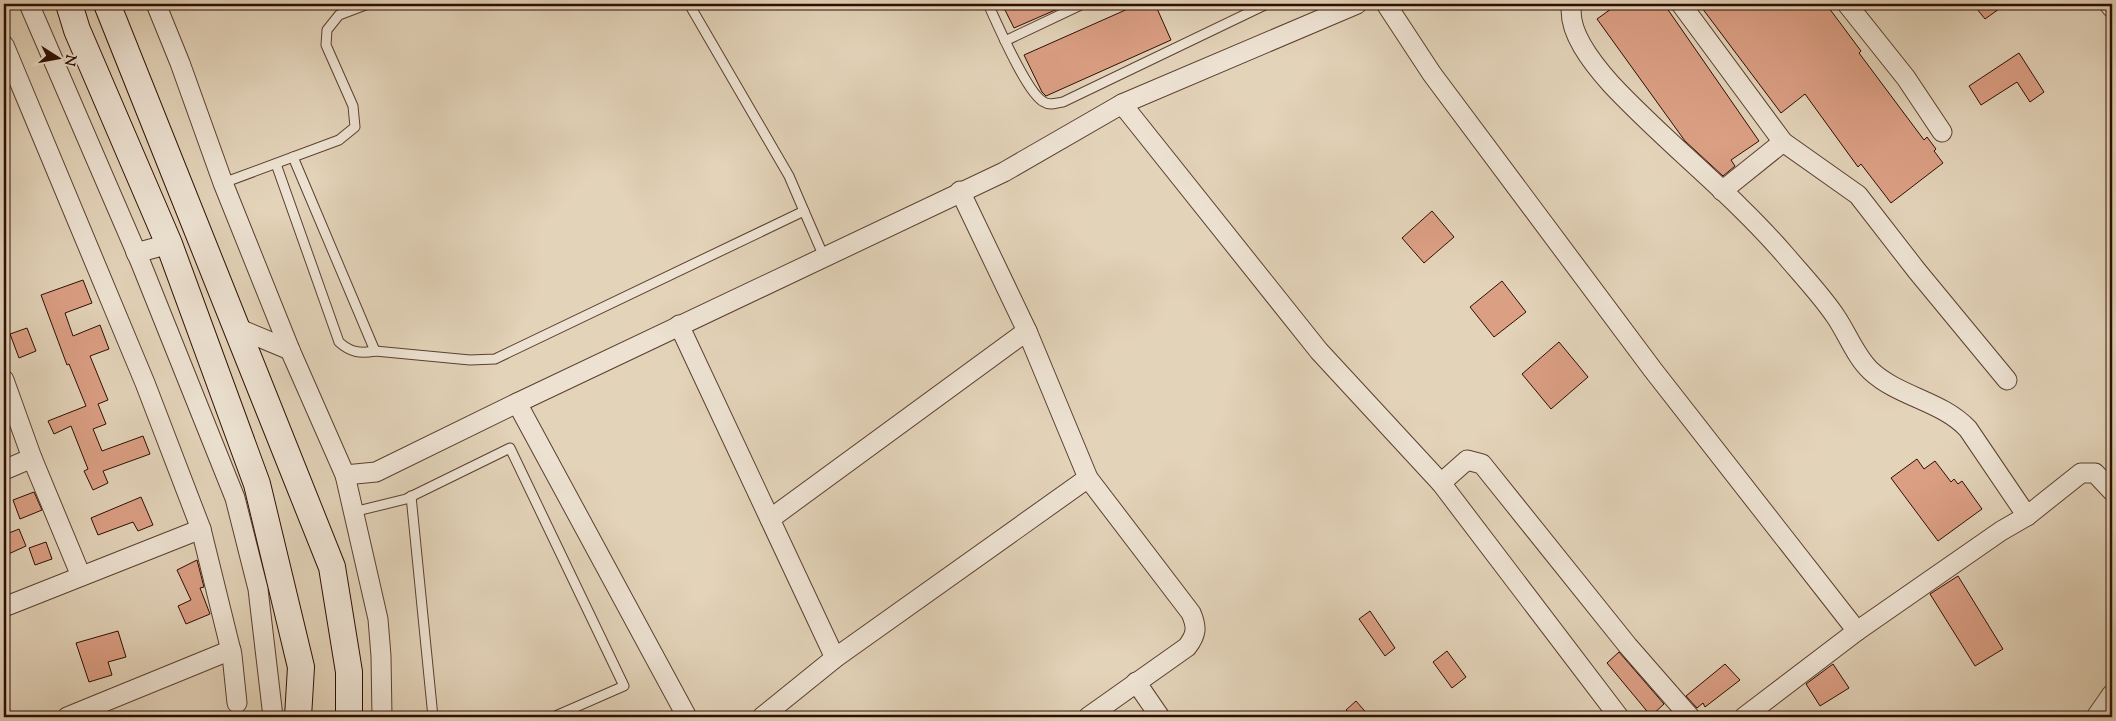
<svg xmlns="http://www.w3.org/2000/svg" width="2116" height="721" viewBox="0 0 2116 721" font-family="'Sorts Mill Goudy',serif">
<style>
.building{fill:#db9f84;stroke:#2e0e02}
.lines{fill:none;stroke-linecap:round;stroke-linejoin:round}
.lane-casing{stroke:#5b3f30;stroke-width:11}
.street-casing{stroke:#5b3f30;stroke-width:21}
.secondary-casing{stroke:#2e0e02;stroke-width:28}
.lane{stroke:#ede2d2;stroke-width:9}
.street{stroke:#ede2d2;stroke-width:19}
.secondary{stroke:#ede2d2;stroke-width:26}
</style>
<rect width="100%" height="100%" fill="#e3d3b9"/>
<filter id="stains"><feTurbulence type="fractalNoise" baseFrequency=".004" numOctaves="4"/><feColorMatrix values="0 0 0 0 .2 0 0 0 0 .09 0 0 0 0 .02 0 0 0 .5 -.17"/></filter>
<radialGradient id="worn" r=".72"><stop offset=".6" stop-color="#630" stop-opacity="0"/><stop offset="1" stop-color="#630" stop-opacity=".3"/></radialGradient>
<g class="building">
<path d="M1002,4H1069L1014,28Z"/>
<path d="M1139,4H1155L1171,40L1046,96L1042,92L1024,55Z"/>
<path d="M1618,4H1664L1759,141L1731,160L1735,166L1723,176L1685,141L1597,19Z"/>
<path d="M1699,4H1826L1861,51L1859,53L1924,140L1927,137L1936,149L1934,151L1943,163L1891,203L1861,164L1858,167L1805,94L1781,113Z"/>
<path d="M1973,4H2006L1985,19Z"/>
<path d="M2019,53L2044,92L2030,102L2017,82L1981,105L1969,86Z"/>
<path d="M1432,211L1454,237L1424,263L1402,238Z"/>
<path d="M83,280L92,303L65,313L73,336L100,325L109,349L90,356L108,400L98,404L106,424L93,429L102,451L143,436L150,454L103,471L108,483L93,490L84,471L88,469L71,426L54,434L48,421L86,406L69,364L67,365L41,295Z"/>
<path d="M1502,281L1526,312L1494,337L1470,307Z"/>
<path d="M27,328L36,351L19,358L10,334Z"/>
<path d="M1559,342L1588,377L1551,409L1522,374Z"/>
<path d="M1917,459L1924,469L1935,461L1951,482L1954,479L1958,484L1962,481L1982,509L1938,541L1891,478Z"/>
<path d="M34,492L42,510L20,519L13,500Z"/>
<path d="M141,497L153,525L138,531L133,522L98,535L91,518Z"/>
<path d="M19,529L26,546L4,556V535Z"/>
<path d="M46,542L52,559L35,565L29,548Z"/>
<path d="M197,560L204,587L200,588L210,614L186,624L178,606L191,600L177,570Z"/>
<path d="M1958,576L2003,649L1975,666L1930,594Z"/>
<path d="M1370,611L1395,648L1385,656L1359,619Z"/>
<path d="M118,631L126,657L108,662L112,675L89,682L76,643Z"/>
<path d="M1447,651L1466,677L1452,688L1433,662Z"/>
<path d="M1619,652L1664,704L1651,716L1607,663Z"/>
<path d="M1725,664L1740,680L1705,707L1703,703L1697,708L1686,696Z"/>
<path d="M1833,664L1849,688L1820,706L1806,684Z"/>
<path d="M1356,701L1370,717H1352L1346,710Z"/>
</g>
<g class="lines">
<g class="lane-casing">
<g id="lane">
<path d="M988,4C997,23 1027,94 1044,102C1050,106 1056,103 1063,102L1267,4"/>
<path d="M1005,41L1083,4"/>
<path d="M293,157L375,351"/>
<path d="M276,164L339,342C350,352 360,354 375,351L470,360L495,359L804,211L789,176L689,4"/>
<path d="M223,183L339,140L355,127L353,106L326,45L327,30L339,15L368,4"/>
<path d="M804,211L824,257"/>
<path d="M411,496L433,717"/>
<path d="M353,512L406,499L510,448L624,686L553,717"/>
</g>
</g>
<g class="street-casing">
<g id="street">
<path d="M29,4L140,261L235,498L258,589L273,717"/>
<path d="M156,4L180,63L223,183L290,350L345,475L378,619L381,656L382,717"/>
<path d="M1386,4L1432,74L1653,370L1857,631"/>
<path d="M1572,4C1566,31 1594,65 1611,84C1667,144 1733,194 1786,256C1803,276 1822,296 1836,317C1848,335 1856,357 1871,371C1899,397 1942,401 1968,429L2027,516"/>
<path d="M1681,4L1783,142L1858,195L1917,271L2007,380"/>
<path d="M1847,4L1906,78L1942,132"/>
<path d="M2109,4L2112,8"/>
<path d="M4,45L145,383L201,529L232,655L237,703"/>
<path d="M1122,104L1357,4"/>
<path d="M960,191L1027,331L1088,478L1191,613C1197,627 1197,634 1187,647L1088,717"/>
<path d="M1722,191L1783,142"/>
<path d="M136,253L169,244"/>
<path d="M679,325L835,658"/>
<path d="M237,328L290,350"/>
<path d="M4,380L32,458L81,576"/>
<path d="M517,403L687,717"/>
<path d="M4,470L32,458"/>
<path d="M345,475L376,472L517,403L1004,172L1122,104L1319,351L1441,483L1619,717"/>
<path d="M1441,483L1467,460L1482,464L1628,646L1690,717"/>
<path d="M770,519L1027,331"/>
<path d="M4,607L201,529"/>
<path d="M1136,682L1160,717"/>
<path d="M67,717L231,650"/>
<path d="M762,717L835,658L1088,478"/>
<path d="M1744,717L1857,631L2001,531L2027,516L2081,473H2095L2112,491"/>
<path d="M2096,717L2112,694"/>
</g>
</g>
<g class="secondary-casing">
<g id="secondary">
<path d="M69,4L77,30L169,244L257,484L301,667L298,717"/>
<path d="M107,4L332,567L349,672V717"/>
</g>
</g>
<use href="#lane" class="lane"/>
<use href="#street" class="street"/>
<use href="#secondary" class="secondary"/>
</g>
<rect width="2116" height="721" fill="none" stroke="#e3d3b9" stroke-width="20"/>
<rect x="5" y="5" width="2106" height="711" fill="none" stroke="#2e0e02" stroke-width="2.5"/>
<rect x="10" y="10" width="2096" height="701" fill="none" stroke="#2e0e02"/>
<g transform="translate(58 58) rotate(101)" stroke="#ede2d2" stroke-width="4" paint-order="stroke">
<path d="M0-4L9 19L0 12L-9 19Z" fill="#2e0e02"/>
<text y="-8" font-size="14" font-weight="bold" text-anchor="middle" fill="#2e0e02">N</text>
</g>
<rect width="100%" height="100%" filter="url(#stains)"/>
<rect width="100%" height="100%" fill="url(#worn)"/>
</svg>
